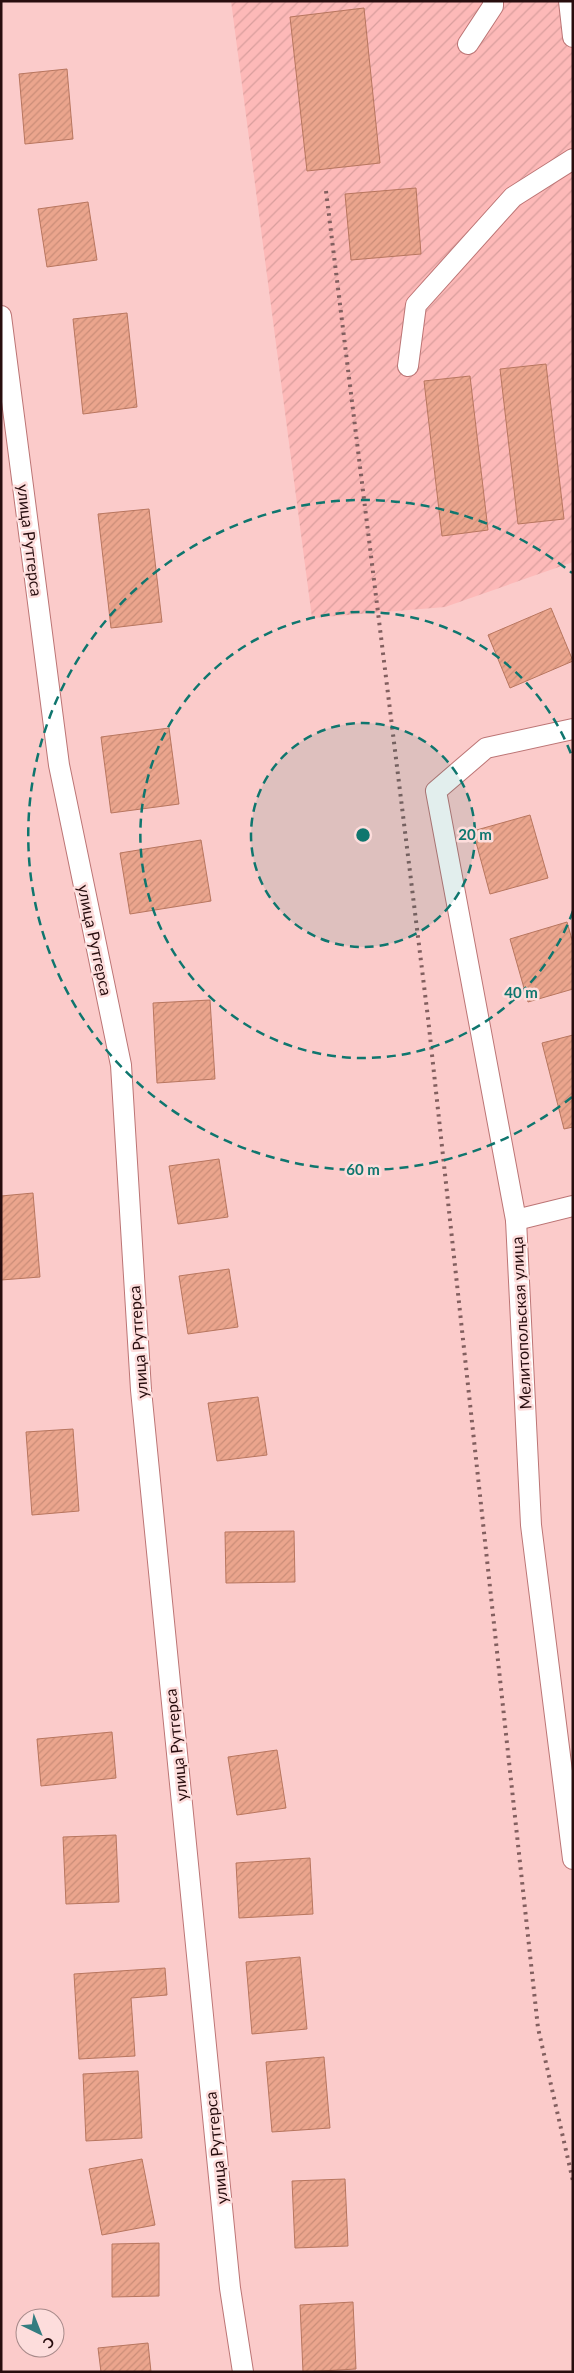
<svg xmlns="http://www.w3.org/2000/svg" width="574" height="2373" viewBox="0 0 574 2373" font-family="Lato,sans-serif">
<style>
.industrial{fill:url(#industrial-furrows)}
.building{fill:url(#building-hatch);stroke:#b8765f}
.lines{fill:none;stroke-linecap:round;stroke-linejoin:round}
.service-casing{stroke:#bc7575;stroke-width:22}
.service{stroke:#fff;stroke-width:20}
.rail{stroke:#825f5f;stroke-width:4;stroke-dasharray:2.5 5;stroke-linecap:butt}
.ring{fill:none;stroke:#0f766e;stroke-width:2.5;stroke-dasharray:9 6}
.labels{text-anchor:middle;stroke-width:5;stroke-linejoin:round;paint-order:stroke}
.street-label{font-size:16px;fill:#270d0e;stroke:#fddddc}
.centre{fill:#0f766e;stroke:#fddddc;stroke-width:2.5}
.ring-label{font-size:15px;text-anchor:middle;font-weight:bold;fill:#0f766e;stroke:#fddddc;stroke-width:5;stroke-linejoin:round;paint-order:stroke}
</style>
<defs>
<pattern id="industrial-furrows" width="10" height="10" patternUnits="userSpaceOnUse" patternTransform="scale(1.25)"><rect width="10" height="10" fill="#fdb9b8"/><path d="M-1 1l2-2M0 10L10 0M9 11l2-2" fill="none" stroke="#d99e9d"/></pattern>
<pattern id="building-hatch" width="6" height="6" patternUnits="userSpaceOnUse" patternTransform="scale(1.25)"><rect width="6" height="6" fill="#eba58d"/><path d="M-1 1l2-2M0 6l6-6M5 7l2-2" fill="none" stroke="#ca8d78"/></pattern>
</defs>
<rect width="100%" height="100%" fill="#fbcbca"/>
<path class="industrial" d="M231,1H573V562L445,607L312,618Z"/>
<g class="building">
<path d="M364,8L380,163L307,171L290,17Z"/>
<path d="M67,69L73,139L25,144L19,74Z"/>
<path d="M416,188L421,254L351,260L345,194Z"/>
<path d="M88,202L97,260L47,267L38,209Z"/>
<path d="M127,313L137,407L83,414L73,319Z"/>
<path d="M546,364L564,519L518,524L500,369Z"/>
<path d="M470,376L488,530L442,536L424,381Z"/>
<path d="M149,509L162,622L111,628L98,514Z"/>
<path d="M551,608L573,661L510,688L488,635Z"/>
<path d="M169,728L179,804L111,813L101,737Z"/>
<path d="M530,815L548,878L490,894L473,831Z"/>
<path d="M201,840L211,901L130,914L120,853Z"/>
<path d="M567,922L573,943V989L528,1002L510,939Z"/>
<path d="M210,1000L215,1079L157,1083L153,1003Z"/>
<path d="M573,1035V1127L564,1129L542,1043Z"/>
<path d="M219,1159L228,1217L178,1224L169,1166Z"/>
<path d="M33,1193L40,1277L1,1280V1196Z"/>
<path d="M229,1269L238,1327L188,1334L179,1276Z"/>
<path d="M258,1397L267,1455L217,1461L208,1403Z"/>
<path d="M73,1429L79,1511L32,1515L26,1432Z"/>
<path d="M294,1531L295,1582L226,1583L225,1532Z"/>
<path d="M112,1732L116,1778L41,1786L37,1739Z"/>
<path d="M277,1750L286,1808L237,1815L228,1757Z"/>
<path d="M116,1835L119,1902L66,1904L63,1837Z"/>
<path d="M310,1858L313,1914L239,1918L236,1863Z"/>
<path d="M300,1957L307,2029L252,2034L246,1962Z"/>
<path d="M165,1968L167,1995L131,1998L135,2056L79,2059L74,1974Z"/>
<path d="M324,2057L330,2128L272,2132L266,2062Z"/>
<path d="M138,2071L142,2138L86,2141L83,2074Z"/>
<path d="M142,2159L155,2225L102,2235L89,2169Z"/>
<path d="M345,2179L348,2246L295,2248L292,2181Z"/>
<path d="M159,2243V2296L112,2297V2244Z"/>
<path d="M353,2302L356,2369L303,2372L300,2305Z"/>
<path d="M148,2343L151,2372H101L98,2348Z"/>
</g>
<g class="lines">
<g class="service-casing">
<g id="service">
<path d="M569,1L573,37"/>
<path d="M468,44L493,6V1"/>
<path d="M1,316L59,765L121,1065L141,1390L230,2288L243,2372"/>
<path d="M408,366L416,305L513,197L573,159"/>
<path d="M573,729L486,748L436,791L516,1220L531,1525L573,1859"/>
<path d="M516,1220L573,1206"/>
</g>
</g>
<use href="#service" class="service"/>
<path class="rail" d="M326,191L428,1018L538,2028L573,2181"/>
</g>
<circle cx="363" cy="835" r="112" fill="#0f766e" fill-opacity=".12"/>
<g class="ring">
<circle cx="363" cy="835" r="112"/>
<path d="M573 911A223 223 0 1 1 573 759"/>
<path d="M572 1097A335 335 0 1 1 572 573"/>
</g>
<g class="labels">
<g class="street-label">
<text transform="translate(30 540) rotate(83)" y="6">улица Рутгерса</text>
<text transform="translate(95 940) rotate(78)" y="6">улица Рутгерса</text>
<text transform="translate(521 1323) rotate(-93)" y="6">Мелитопольская улица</text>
<text transform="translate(138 1342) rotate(-94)" y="6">улица Рутгерса</text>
<text transform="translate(176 1745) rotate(-96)" y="6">улица Рутгерса</text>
<text transform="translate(216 2148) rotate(-96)" y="6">улица Рутгерса</text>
</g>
</g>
<circle cx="363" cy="835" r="8" class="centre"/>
<g class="ring-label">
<text x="475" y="840">20 m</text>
<text x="521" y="998">40 m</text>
<text x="363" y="1175">60 m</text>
</g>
<rect width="574" height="2373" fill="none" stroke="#270d0e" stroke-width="5"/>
<g transform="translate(40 2333) rotate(137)"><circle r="24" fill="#fddddc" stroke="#a78a8a"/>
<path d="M0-4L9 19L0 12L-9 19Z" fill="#347d80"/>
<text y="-8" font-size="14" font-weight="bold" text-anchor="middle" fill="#270d0e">С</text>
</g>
</svg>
